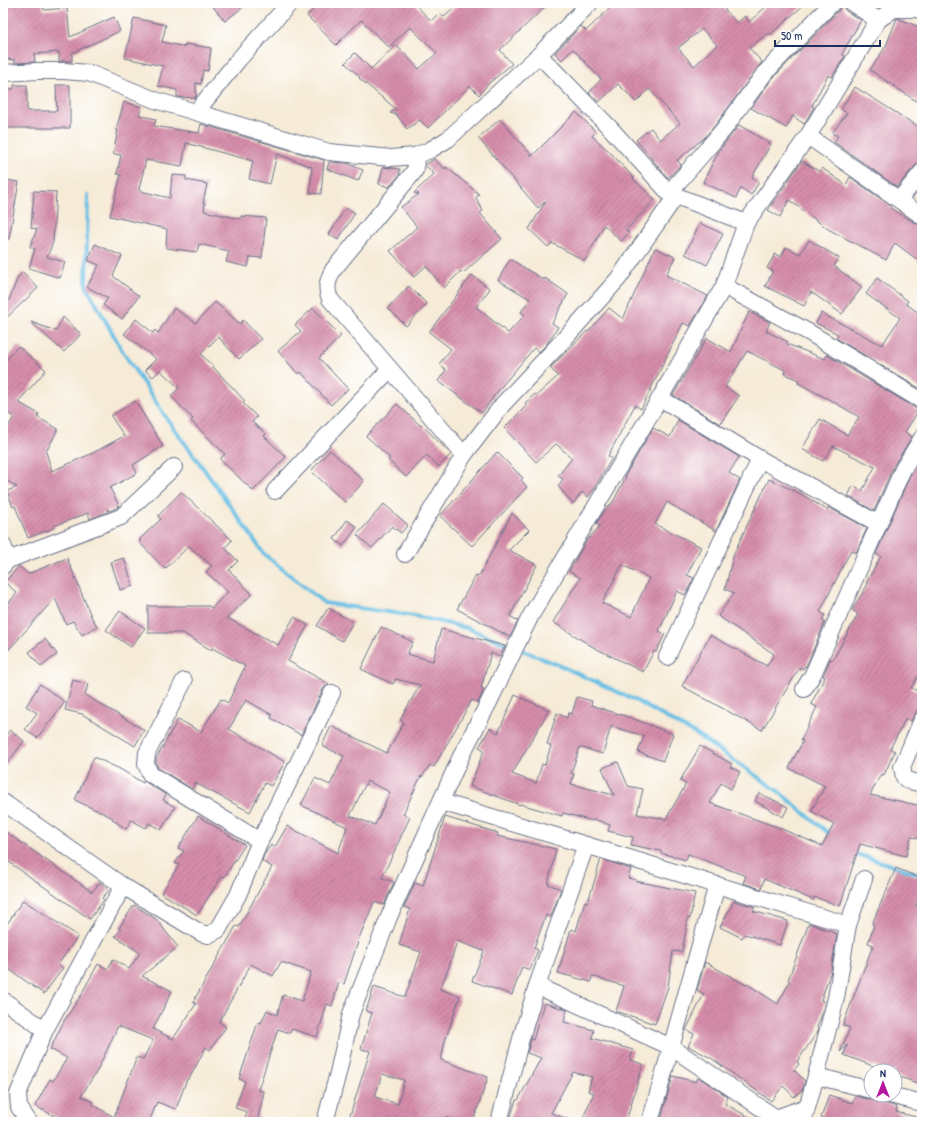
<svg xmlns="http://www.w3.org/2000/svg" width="925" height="1125" viewBox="0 0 925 1125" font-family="'Patrick Hand',sans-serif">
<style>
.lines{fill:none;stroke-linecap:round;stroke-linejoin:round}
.stream{stroke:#66bfe4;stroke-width:4}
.building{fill:url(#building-hatch);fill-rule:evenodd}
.minor-casing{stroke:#687188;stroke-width:18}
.minor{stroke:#fff;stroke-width:16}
</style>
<defs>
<pattern id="building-hatch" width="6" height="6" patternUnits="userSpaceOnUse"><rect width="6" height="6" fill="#d68daa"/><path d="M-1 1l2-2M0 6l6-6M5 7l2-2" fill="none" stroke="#ad748e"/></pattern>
</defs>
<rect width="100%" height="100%" fill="#fff"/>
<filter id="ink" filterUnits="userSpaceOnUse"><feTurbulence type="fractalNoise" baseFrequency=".025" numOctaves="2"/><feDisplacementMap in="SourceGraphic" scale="8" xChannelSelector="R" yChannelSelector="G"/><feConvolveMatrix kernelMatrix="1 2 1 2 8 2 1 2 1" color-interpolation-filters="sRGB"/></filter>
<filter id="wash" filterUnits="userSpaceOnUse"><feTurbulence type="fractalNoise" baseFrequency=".012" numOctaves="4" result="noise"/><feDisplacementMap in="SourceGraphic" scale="16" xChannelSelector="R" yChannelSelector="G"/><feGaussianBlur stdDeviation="0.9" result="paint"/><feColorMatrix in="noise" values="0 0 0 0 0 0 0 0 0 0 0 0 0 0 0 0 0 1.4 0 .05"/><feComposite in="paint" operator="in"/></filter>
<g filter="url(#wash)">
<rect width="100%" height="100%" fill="#f6ebd7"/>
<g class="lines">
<g class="stream">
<path d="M88,195L86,286L123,352L165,416L219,490L264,554L324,603L415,616L467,628L512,646"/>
<path d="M519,649L559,665L633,699L697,735L778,791L832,836"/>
<path d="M853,853L922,875"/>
</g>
</g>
<g id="blocks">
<g class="building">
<path d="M3,3H42L44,10L67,8L70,37L114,17L120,31L72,53V61H59V52L34,54L35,62L15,63V60L3,59Z"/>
<path d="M210,3H248L225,21Z"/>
<path d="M320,3H414L431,21L439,13L444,17L460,3H549L500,50L512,64L489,83L479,95L470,86L428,128L420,120L407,129L397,115L390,113L396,109L359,78L360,77L345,63L355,53L371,69L396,45L419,69L437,53L410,27L389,47L361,20L336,45L307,16Z"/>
<path d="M615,3H719L737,23L745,16L749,22L770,3H806L771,34H767L749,48L762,62L717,123L704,138L677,160L681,165L668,178L636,140L651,128L660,140L680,123L649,89L636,102L618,84L599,102L589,93L601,79L573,49L562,60L555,53L581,26L586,31ZM702,29L717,45L694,66L678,48Z"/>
<path d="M841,3H843L844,8L846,11L861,20L842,54L845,56L832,77L828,75L812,106L814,107L804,124L793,116L786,128L751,108L771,80L839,10Z"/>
<path d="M134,18L166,25L162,42L185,47V44L211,48L208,71L203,70L201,84L196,83V97L195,98L177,97V90L158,86L163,66L125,58Z"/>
<path d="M897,18L922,28V105L870,70L886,46Z"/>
<path d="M14,85H27V111H57L56,85H70V128H3V88L14,89Z"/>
<path d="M855,87L922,129V159L920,163L915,166L897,187L834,142L838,136L832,133L847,113L841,109Z"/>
<path d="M124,102L142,107L139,115L156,119L154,126L199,133L201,124L324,160L321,194L310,193L312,167L277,154L270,184L249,179L253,161L186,143L182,166L146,160L139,189L140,191L170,198L172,175L186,176V180L207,184L203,203H205L204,211L241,219V216L266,218L262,258L250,257L248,267L226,262L229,251L199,244L197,252L166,248L167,229L110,216L121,175L117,174L121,155L113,154L118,130H116Z"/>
<path d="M576,112L596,132L592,136L610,152L634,178L633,179L655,200L626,230L629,233L621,241L604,225L585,261L552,243L548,247L529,229L546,201L538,208L478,138L500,119L532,156Z"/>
<path d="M739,125L771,144L752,177L759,182L751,195L741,188L736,198L703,182L720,149Z"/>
<path d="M434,159L445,169L446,167L479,194L476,198L483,211L480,213L502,239L463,273L461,271L444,288L426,266L414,277L390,251L417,227L401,207L419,194L414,193L434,174L425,165Z"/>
<path d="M802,161L820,172L822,168L846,185L850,177L891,206L890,208L917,224L922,225V263L895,243L886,260L828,229L789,200L780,217L768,210Z"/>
<path d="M329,162L347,163L363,170L358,181L327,169Z"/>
<path d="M383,167L400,169L399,176L389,187L379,184Z"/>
<path d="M6,180L19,182L9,239H3V182H6Z"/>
<path d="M34,191L56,192L53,242L47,257L65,262L60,278L29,268L35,249L30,247L37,229L31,228Z"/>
<path d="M346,208L355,213L338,240L329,234Z"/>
<path d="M700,223L723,234L707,265L685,254Z"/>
<path d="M809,240L839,258L834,266L862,287L842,314L811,292L804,306L765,286L773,271L767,268L775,254L781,257L786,247L800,254Z"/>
<path d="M95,244L122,256L113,276L139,296L122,319L103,305L108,298L87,287L99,265L88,260Z"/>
<path d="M655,248L675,257L666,275L708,296L690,326L683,323L641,409L635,405L608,456L612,458L594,489L588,497L582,492L573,504L558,486L563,479L558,476L572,458L556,444L536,462L504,428L527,405L525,403L535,394L537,395L558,376L550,368L587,331L588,332L609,308L623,319Z"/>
<path d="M510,259L544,280L545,278L568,294L552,323L558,327L546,345L539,352L534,348L497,392L482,413L438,381L446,370L439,364L451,349L429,332L472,275L490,289L476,307L508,333L525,315L521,312L530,299L498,280Z"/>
<path d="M23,272L38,288L3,321V315L18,277Z"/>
<path d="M877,278L908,301L906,304L922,315V384L919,388L836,338L838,334L816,323L821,313L882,345L900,318L866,294Z"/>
<path d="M409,286L427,304L406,326L388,308Z"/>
<path d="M215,302L240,324L243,320L261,339L239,359L218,337L201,354L245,401L243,403L257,417L252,422L266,434L264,436L286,457L253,491L220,459L225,454L191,421L193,419L171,396L179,388L160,370L153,377L145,370L156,359L124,334L136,319L153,333L155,330L158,333L174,308L196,323Z"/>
<path d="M313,308L341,336L319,358L348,389L331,405L301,372L298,374L278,351L301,331L295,325Z"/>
<path d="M749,312L770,322L766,331L788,342L787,344L825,359L827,355L919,410L905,432L912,437L894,465L874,511L848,496L853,486L862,491L875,467L833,446L823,461L802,449L820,419L847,435L859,417L834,402L798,383L799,380L784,374L785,370L747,351L725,387L739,396L720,424L673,395L707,338L731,352Z"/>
<path d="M63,317L81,334L64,352L31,322L56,331Z"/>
<path d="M18,346L46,370L18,402L39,414L37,417L58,429L46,452L52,471L93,453L124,436L111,416L135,401L163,446L133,465L137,473L110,488L119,506L116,508L110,511L107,509L108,512L90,519L88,513L54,526V528L28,538L15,506L13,507L7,491L17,487L3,478V435L14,417L3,410V364Z"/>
<path d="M397,404L421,426L422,425L451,454L439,467L427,455L406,477L388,460L390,458L366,436Z"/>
<path d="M678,420L739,457L729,473L740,480L716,531L667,502L655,524L701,547L687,575L694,578L685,595L677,591L659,631L665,634L656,652L654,651L643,672L593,647L553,622L580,578L569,571L587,540L600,526L596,524L602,514L613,502L626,477L625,476L653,428L670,437ZM622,565L649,578L631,617L602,603Z"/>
<path d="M330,450L364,481L345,502L311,471Z"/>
<path d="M497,452L523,478L521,480L527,487L472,546L440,516Z"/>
<path d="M922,456V670L911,688L922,693V702L911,721L906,718L890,749L895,751L884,775L881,774L870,795L922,806V839L911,837L906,856L860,844L840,906L814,897L813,900L764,879L761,889L743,883L746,876L688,854L686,860L661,853V851L631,845L633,837L608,831L610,825L594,819L593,821L563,813L562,816L520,804V805L470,786L484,750L479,747L490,728L498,733L515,695L549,710L512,774L536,783L542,764L545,765L551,746L547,744L557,713L567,718L568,713L572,714L577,697L592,701L591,705L631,718L673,734L663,761L638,752L644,736L611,726L603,754L580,747L571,773L574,774L571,784L614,795L602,768L618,762L628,786L643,789L637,814L666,819L686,784L680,781L700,746L732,764L730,767L740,772L731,789L721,783L710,803L777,827L822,846L834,824L811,811L825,786L789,768L803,741L801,740L817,707L811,704L825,677L823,676L830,659L833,660L858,614L852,610L868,584L866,583L881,556L876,554L911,473Z"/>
<path d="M769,479L803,495L827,510L828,507L867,528L856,553L851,550L820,612L825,615L822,620L825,622L806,667L805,666L803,669L800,667L762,730L682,686L710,635L767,666L774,654L718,616L734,593L725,589L734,553Z"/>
<path d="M181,492L232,540L225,548L238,561L229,570L252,594L227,618L278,645L294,617L308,625L288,661L329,684L323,689L301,735L271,718L272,715L246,700L229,729L285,762L271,786L265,783L250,812L195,783L192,789L158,768L156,763V759L178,719L201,732L221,699L228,703L245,666L212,648L211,650L183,633H148V606H209L212,608L228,592L206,572L212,566L189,546L165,569L140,543V539L161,519L158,516Z"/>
<path d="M384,504L408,525L401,533L392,526L372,548L357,535Z"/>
<path d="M512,513L529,530L509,550L537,565L510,616L518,621L510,637L457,609L476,575L479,576Z"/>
<path d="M347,520L357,527L343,546L334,539Z"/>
<path d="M67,558L91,616L97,626L82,635L73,621L66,624L55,598L3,656V610L17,593L5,582L19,566L28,574Z"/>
<path d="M124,558L133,586L120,590L111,562Z"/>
<path d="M328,608L353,622L342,641L317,626Z"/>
<path d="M120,611L145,628L131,647L106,630Z"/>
<path d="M381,627L413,642L407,654L433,661L441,629L505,646L500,657L491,653L481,688L484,689L478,703L472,700L434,767L430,765L422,777L421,776L403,814L410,817L382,878L394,882L384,905L374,902L360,936L344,984L339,982L332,1006L327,1004L317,1037L292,1029L290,1033L278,1029L258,1090L264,1092L257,1122H244L247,1112L235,1108L245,1081L239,1079L258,1022L261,1023L267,1010L277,1015L283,995L302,1001L311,972L281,962L273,976L251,964L219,1022L226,1027L210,1050L206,1047L189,1079H187L176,1109L157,1102L149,1122H66L35,1106L50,1079L53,1081L67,1058L50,1049L64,1021L84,991H83L98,964L108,969L113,959L129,969L140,953L115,936L121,930L119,928L134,905L156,919L178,947L142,976L172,991L153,1029L173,1039L196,1004L193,1002L236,926L239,927L272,867L262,861L264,855L271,845L275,847L287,826L338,853L347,827L301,805L315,778L330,785L344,756L322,746L331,726L387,753L404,722L400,720L420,685L396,679L393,684L361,669ZM367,781L390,792L375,825L350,816ZM118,1026L153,1040L143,1059L137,1057L114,1117L92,1104L93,1102L81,1096L97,1071Z"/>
<path d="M45,639L57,654L41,667L29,652Z"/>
<path d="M73,680L88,684L85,695L144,730L135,746L82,714L65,710Z"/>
<path d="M40,684L65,702L37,738L25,729L37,713L26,706Z"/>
<path d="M10,730L24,741L3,769V739Z"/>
<path d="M94,757L120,769L143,783L144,781L166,795L163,800L175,807L161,830L149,823L146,828L131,820L126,829L117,823V822L112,819L113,818L75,800Z"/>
<path d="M759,793L788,807L783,817L755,801Z"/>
<path d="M198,816L245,845L224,877L222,876L197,915L161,893L179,865L175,863L184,851L178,848Z"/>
<path d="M445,817L498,833L497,836L556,849L548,884L561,889L551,917L546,915L534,948L538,950L530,970L522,967L512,995L472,981L484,951L457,941L450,964L440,989L460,996L445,1041L441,1060L488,1077L473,1122H458L445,1117L443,1122H348L370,1051L361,1049L372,1013L366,1011L374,987L405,997L421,952L399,945L410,909L404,907L415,883L423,886ZM382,1074L404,1080L398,1104L375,1097Z"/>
<path d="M3,830L92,892L100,882L109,890L102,898L104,900L90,919L3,858Z"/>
<path d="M601,859L631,869L628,878L636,880L635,881L695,893L690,919L688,918L682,952L673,951L668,987L655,1024L616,1011L624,986L592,976L591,982L558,973L571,929L576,931L585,901L588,902Z"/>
<path d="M896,868L922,879V891L916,906L922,908V1085L895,1075V1071H886L844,1055L847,1045L840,1052L850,1028L843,1025L873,945L868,943L874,925L872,924Z"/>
<path d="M23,900L78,936L58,965L63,968L44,994L3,965V930Z"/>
<path d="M734,901L755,907L753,911L788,921L780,945L745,934L742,938L720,927Z"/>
<path d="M809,923L837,934L831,971L821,1000L825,1002L820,1020L817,1027L818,1028V1031L797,1062L799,1064L794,1070L805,1081L803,1089L794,1097L783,1086L771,1101L711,1058L688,1046L694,1034L686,1030L704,994L697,990L705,962L746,985L747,984L778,1004L790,981L788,980Z"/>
<path d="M544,1003L567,1010L564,1022L594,1030L592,1038L633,1050L630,1060L643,1064L626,1122H581L594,1093L588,1091L592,1077L573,1072L551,1113L573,1121L572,1122H509L516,1100H518L541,1058L527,1053L531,1039L533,1040Z"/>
<path d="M673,1076L696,1082L698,1078L703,1080L728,1097L725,1104L758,1122H660Z"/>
<path d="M829,1095L852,1103L855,1096L885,1103L897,1107L896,1112L920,1118L919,1122H833L821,1118Z"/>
</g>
</g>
</g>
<g filter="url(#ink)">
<use href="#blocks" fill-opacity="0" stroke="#687188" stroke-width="1"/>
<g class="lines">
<g class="minor-casing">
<g id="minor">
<path d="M852,3L878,20L894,9H916L922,11"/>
<path d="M539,55L611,129L669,193L746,223"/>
<path d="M3,73L38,71H64L89,73L155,100L329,152L391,158L415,156L430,150L448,139L539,55L590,3"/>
<path d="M196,112L239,59L290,3"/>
<path d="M808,136L922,216"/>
<path d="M415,156L416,168L413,173L333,270C328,280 325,288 330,299L464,455"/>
<path d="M669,193L724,129L764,74L832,3"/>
<path d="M899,200L922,172"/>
<path d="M724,286L810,333L922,401"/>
<path d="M660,398L760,459L879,524"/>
<path d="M275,491L390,369"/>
<path d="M3,545L8,560"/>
<path d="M405,554L464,455L503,404L567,336L618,279L676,196"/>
<path d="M3,566L8,560L121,517L174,467"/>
<path d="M667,657L760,459"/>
<path d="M184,681L147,753L146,764L150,774L260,841"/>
<path d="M804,689L813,674L903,469L922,438"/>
<path d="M922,720L902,767L904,777L907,780L922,784"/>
<path d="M3,802L123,886L201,933L208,935L218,930L238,895L260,841L332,693"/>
<path d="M441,802L586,845L848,925"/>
<path d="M537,986L671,1047L776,1118L806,1107"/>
<path d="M3,1000L45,1030"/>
<path d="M816,1076L871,1090"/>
<path d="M890,1095L922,1103"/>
<path d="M29,1122L19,1107L18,1094L45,1030L123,886"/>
<path d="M325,1122L338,1073L351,1014L389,917L462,754L489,702L530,617L660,398L724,286L746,223L808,136L878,20"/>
<path d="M499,1122L522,1035L537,986L586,845"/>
<path d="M650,1122L717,885"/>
<path d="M803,1122L816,1076L836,998L848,925L864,879"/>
</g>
</g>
<use href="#minor" class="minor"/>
</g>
</g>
<rect width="925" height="1125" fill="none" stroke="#fff" stroke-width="16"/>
<g transform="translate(883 1083)"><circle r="19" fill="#ffffff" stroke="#a4acbf"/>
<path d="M0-3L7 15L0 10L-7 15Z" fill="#b5179e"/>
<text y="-6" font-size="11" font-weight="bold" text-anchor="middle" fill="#1b2f5e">N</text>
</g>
<path d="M775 40v6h105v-6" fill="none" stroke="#1b2f5e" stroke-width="2"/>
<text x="781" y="40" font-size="12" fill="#1b2f5e" stroke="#ffffff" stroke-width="3" paint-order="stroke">50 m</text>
</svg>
